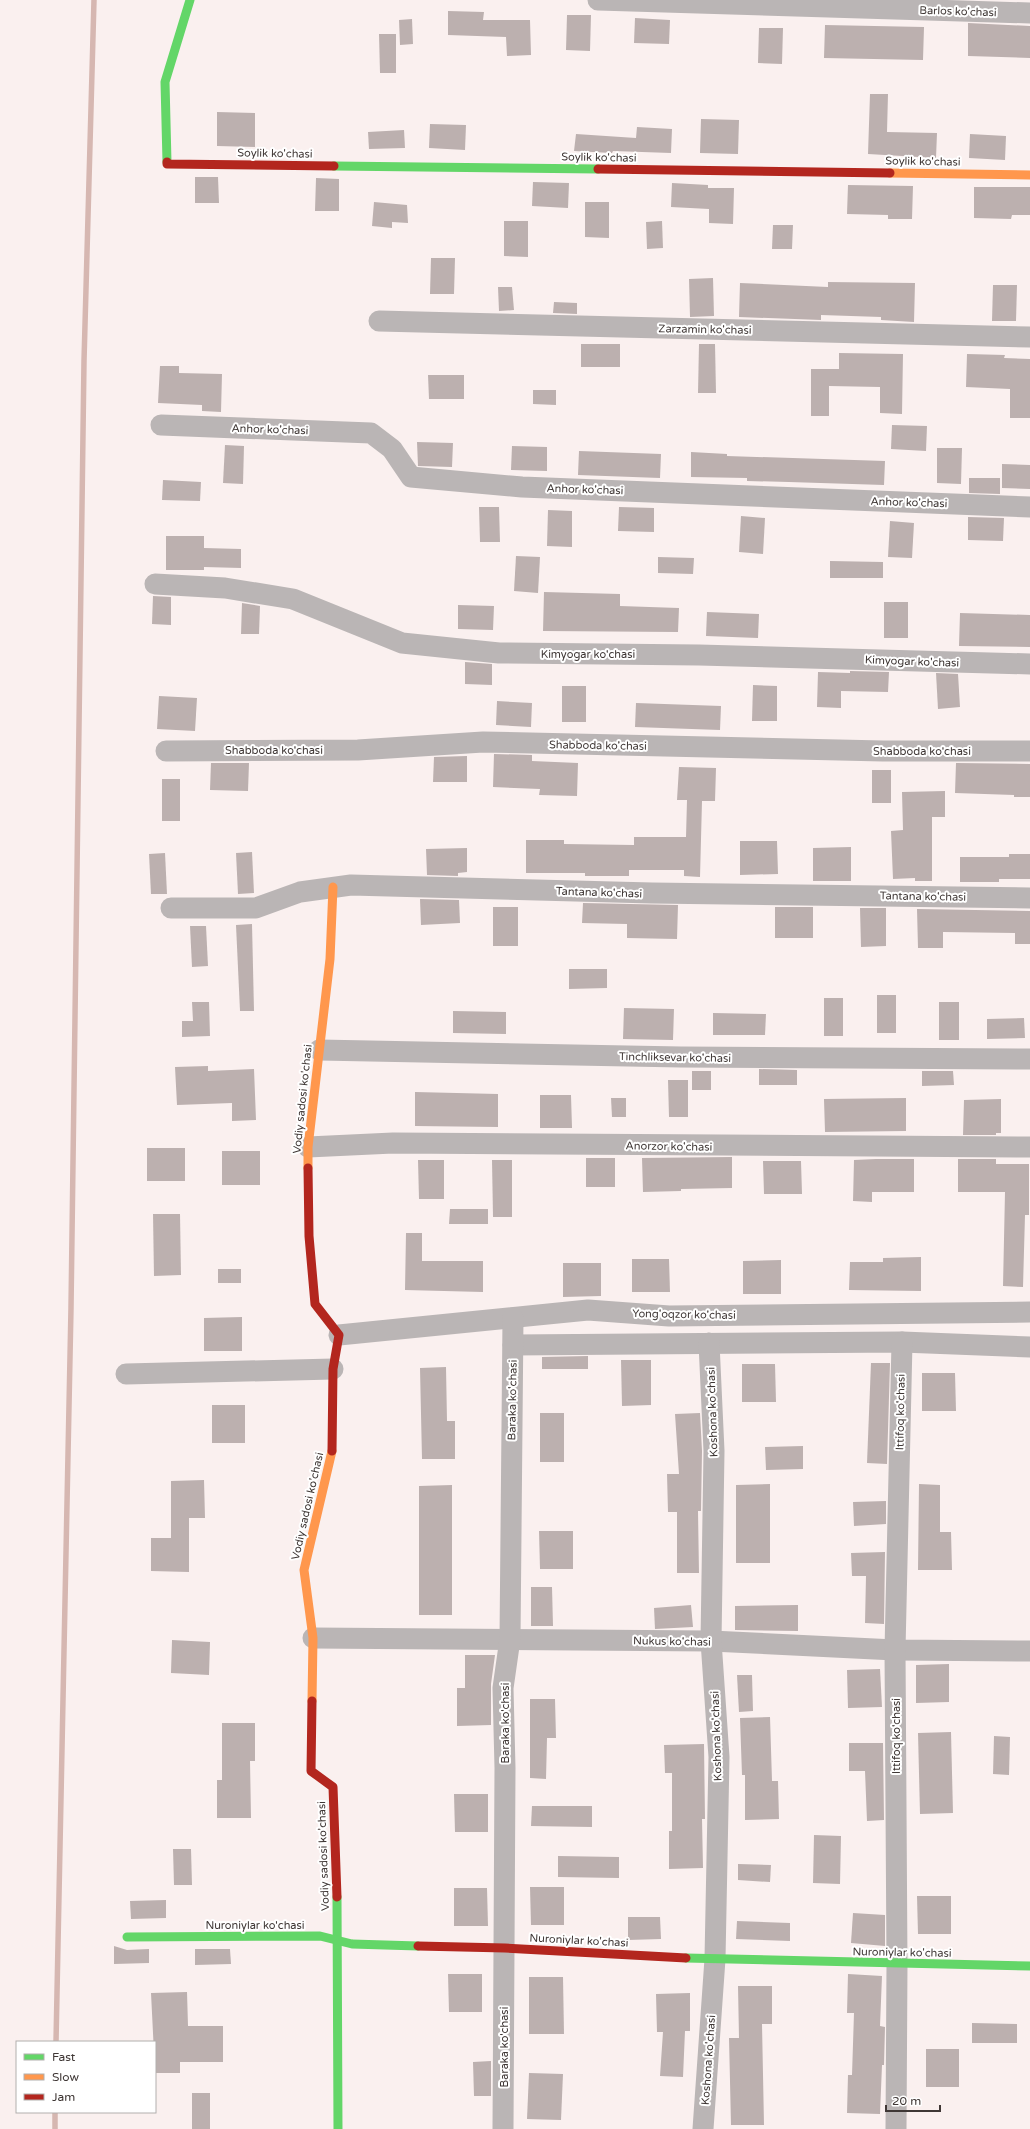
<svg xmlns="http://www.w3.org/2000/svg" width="1030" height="2129" viewBox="0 0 1030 2129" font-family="'Varela Round',sans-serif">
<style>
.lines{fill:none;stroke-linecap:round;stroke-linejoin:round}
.stream{stroke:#d6b7b1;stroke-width:5.5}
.building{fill:#bcb0af}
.street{stroke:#bab5b5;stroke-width:21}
.fast{stroke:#63d668;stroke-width:9}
.slow{stroke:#ff974d;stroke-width:9}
.jam{stroke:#b3261e;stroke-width:9}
.labels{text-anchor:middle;stroke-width:4;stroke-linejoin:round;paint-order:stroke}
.street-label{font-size:11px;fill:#3f3735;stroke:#fff}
</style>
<rect width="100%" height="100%" fill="#faf0ef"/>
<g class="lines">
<g class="stream">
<path d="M56,2042L71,1308L84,361L94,0"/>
<path d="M55,2129V2112"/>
</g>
</g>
<g class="building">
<path d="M448,11L484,12L483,20H530L531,55L507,56L506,37L448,35Z"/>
<path d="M567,15H591L590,51L566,50Z"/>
<path d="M635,18L670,20L669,44L634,43Z"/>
<path d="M412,19L413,44L400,45L399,20Z"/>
<path d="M968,23L1030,26V58L968,56Z"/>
<path d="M825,25L924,27L923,60L824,58Z"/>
<path d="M759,28H783L782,64L758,63Z"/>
<path d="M379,34H396V73H380Z"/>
<path d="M870,94H888L887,132L937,133L936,158L868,154Z"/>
<path d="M217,112L255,113V147L217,146Z"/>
<path d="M701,119L739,120L738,154L700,153Z"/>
<path d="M430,124L466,125L465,150L429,148Z"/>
<path d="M637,127L672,129L671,153L613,151L612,153L574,151L576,134L636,138Z"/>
<path d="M404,130L405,148L369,149L368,132Z"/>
<path d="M970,134L1006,136L1005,160L969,158Z"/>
<path d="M195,177H218L219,203H195Z"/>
<path d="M316,178L339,179V211H315Z"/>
<path d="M533,182L569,183L568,208L532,206Z"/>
<path d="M672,183L708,185V188H734L733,224L709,223V209L671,207Z"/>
<path d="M848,185L913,186L912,219H888V215L847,214Z"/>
<path d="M974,187H1030V215H1012L1011,219L974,218Z"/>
<path d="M374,202L407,205L408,223L392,222V228L372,226Z"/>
<path d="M585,202H609V238L585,237Z"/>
<path d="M504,221H528V257L504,256Z"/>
<path d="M662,221L663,248L647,249L646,222Z"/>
<path d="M773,225H793L792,249H772Z"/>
<path d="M431,258H455L454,294H430Z"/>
<path d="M713,278L714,316L690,317L689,279Z"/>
<path d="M828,282L915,283L914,322L881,320V317L821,315V320L739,317L740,283L828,287Z"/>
<path d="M993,285H1017L1016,321H992Z"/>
<path d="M498,287H512L514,310L499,311Z"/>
<path d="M554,302L577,303V314L553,313Z"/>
<rect x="581" y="344" width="39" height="23"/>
<path d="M699,344H715L716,393H698Z"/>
<path d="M839,353L903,354L902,414L880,413V387L829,386V416H811V369H839Z"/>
<path d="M967,354L1005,355L1004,358L1030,359V418H1010V389L966,387Z"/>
<path d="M160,366H179V373L222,374L221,412L202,411V405L158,403Z"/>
<path d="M428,375H464V399H429Z"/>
<path d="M533,390H556V405L533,404Z"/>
<path d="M892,425L927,426L926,451L891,449Z"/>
<path d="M417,442L453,443L452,467L418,466Z"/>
<path d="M225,445L244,446L243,484L223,483Z"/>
<path d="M512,446L547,447V471L511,470Z"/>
<path d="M937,448H962L961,484L937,483Z"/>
<path d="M579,451L661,454L660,478L578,475Z"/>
<path d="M691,452L727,454V456L885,461L884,485L789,482L747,481V478L691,477Z"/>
<path d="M1002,464L1030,465V489L1002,488Z"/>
<path d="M969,478H1000V494L969,493Z"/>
<path d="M163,480L201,482L200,501L162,500Z"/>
<path d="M479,507H499L500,542H480Z"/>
<path d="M619,507L654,508V532L618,531Z"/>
<path d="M548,510L572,511V547L547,546Z"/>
<path d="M741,516L765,518L763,554L739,552Z"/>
<path d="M968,517L1004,518L1003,541L968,540Z"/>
<path d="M890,521L914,523L912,558L888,557Z"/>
<path d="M166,536H204V548L241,549V568L204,567V570H166Z"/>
<path d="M516,556L540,557L538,593L514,591Z"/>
<path d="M658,557L694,558L693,574L658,573Z"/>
<path d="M830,561L883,562V578H830Z"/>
<path d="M544,592L620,594V606L679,608L678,632L543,631Z"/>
<path d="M153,596L171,597V625L152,624Z"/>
<rect x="884" y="602" width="24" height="36"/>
<path d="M242,603L260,606L259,634H241Z"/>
<path d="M458,605L494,606L493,630L458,629Z"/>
<path d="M707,612L759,614L758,638L706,636Z"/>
<path d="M960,613L1030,615V647L959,646Z"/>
<path d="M465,662L492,664V685L465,684Z"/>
<path d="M850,671L889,672L888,692L841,691V708L817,707L818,672L850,673Z"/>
<path d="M936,673L958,674L960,707L938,709Z"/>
<path d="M753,685L777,686V721H752Z"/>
<rect x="562" y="686" width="24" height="36"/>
<path d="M159,696L197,698L195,731L157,729Z"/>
<path d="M497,701L532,703L531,727L496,725Z"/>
<path d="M636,703L721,706L720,730L635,727Z"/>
<path d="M494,754L532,755V761L578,763L577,796L539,795L540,789L493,787Z"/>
<path d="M467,756V782H433L434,757Z"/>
<path d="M211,763H249L248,791L210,790Z"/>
<path d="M956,763L1030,764V797H1014V795L955,793Z"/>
<path d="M679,767L716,768L715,801H702L700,877L684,876V870H629V876H585V873H526V840H564V844L634,845V837H686L687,800H677Z"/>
<rect x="872" y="770" width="19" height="33"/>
<rect x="162" y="779" width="18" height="42"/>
<path d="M945,791V817H932V881H915V878L893,879L891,831L903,830L902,792Z"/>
<path d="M740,841H777L778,874L740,875Z"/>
<path d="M851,847V881H813V848Z"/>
<path d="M467,848V872L458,873V876L427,875L426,849Z"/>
<path d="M252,852L254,893L238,894L236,853Z"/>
<path d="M165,853L167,894H151L149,854Z"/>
<path d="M1009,854H1030V879H999V882H960V857H1009Z"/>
<path d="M420,899L459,900L460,923L421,925Z"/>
<path d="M583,903L678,905L677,939L627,938V924L582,923Z"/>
<rect x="493" y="907" width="25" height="39"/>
<rect x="775" y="907" width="38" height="31"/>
<path d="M860,908H886V946L861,947Z"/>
<path d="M917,909L1030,911V944H1015V933L943,932V948H918Z"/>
<path d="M252,924L254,1011H240L236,925Z"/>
<path d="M190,926H206L208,966L192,967Z"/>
<path d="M569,969H607V988L569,989Z"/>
<rect x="877" y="995" width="19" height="38"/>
<rect x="824" y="998" width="19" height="38"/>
<path d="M192,1002H209L210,1036L182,1037V1021H193Z"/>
<rect x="939" y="1002" width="20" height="38"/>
<path d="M624,1008L674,1009L673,1040L623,1039Z"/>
<path d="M453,1011L506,1012V1034L453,1033Z"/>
<path d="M713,1013L766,1014L765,1035H713Z"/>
<path d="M1024,1018L1025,1038L987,1039V1019Z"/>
<path d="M208,1066V1071L254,1069L256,1120L232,1121V1103L177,1105L175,1067Z"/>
<path d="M759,1069L797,1070V1085H759Z"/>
<rect x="692" y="1071" width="19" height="19"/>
<path d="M922,1071H953L954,1085L922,1086Z"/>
<path d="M668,1080H688V1117H669Z"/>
<path d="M415,1092L498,1094V1127L415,1126Z"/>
<path d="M540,1095H571L572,1128H540Z"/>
<path d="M611,1098H626V1117H612Z"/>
<path d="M906,1098V1131L825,1132L824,1099Z"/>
<path d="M1001,1099V1133H996V1135H963L964,1100Z"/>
<rect x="147" y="1148" width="38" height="33"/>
<rect x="222" y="1151" width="38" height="34"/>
<path d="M732,1157V1188L681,1189V1191L643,1192L642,1158Z"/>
<rect x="586" y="1158" width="29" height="29"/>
<path d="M876,1159H914V1192H872V1202L853,1201L854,1160Z"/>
<path d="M958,1159H996V1164H1029V1215H1025L1023,1287L1003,1286L1005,1192H958Z"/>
<path d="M418,1160H444V1199H419Z"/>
<path d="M492,1160H512V1217H493Z"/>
<path d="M763,1161H801L802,1194H764Z"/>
<path d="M450,1209H488V1224H449Z"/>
<path d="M153,1214H180L181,1275L154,1276Z"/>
<path d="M406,1233H422V1261H483V1292L405,1290Z"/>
<path d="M921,1257V1291L849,1290L850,1262H883V1258Z"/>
<path d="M632,1259H669L670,1292H632Z"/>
<path d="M781,1260V1294H743V1261Z"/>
<path d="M563,1263H601V1296L563,1297Z"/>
<rect x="218" y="1269" width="23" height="14"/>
<path d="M242,1317V1351H204V1318Z"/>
<path d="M588,1356V1369H542V1357Z"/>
<path d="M621,1360H651V1405L622,1406Z"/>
<path d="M871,1363H890L887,1464L867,1463Z"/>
<path d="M742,1364H775L776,1402H742Z"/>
<path d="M446,1367L447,1421H455V1459H422L420,1368Z"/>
<path d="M922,1373H955L956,1411H922Z"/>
<rect x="212" y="1405" width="33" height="38"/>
<rect x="540" y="1413" width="24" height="49"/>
<path d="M700,1413L702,1451L701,1511H698L699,1573H677V1512H668L667,1474H679L675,1414Z"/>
<path d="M803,1446V1469L766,1470L765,1447Z"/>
<path d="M204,1480L205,1518H189V1572L151,1571V1538H171V1481Z"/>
<path d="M770,1484V1563H736V1485Z"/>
<path d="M919,1484L940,1485V1532H951L952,1570H918Z"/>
<path d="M452,1485V1615H419V1486Z"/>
<path d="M886,1501V1524L854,1526L853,1502Z"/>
<path d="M539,1531H573V1569H540Z"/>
<path d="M885,1552L884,1624L865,1623L866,1576H852L851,1553Z"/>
<path d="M531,1587H552L553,1626H531Z"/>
<path d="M691,1605L693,1627L655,1629L654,1608Z"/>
<path d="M798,1605V1631L735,1630V1606Z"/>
<path d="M172,1640L210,1642L209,1675L171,1673Z"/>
<path d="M465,1655H495L491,1684V1725L457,1726V1688H465Z"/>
<path d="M949,1664V1702L916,1703V1665Z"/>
<path d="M880,1669L882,1707L848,1708L847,1670Z"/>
<path d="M737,1675H752L753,1711L739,1712Z"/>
<path d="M530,1699H555L556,1738H547L546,1779L530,1778Z"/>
<path d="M770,1717L772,1781H778L779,1819L745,1820V1775H742L740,1718Z"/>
<path d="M222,1723H255V1761H250L251,1818H217V1780H222Z"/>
<path d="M951,1732L953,1813L920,1814L918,1733Z"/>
<path d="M994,1736L1010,1737L1009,1775L993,1774Z"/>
<path d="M849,1743H883L884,1820L867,1821L865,1771H849Z"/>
<path d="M704,1744L705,1819H702L703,1868L669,1869V1831H672V1773H665L664,1745Z"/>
<path d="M454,1794H488V1832H455Z"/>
<path d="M532,1806H592V1827L531,1826Z"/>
<path d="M814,1835L841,1836L840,1884L813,1883Z"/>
<path d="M173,1849H191L192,1885H174Z"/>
<path d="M558,1856L619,1857V1878L558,1877Z"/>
<path d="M738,1864L771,1865L770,1882L738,1880Z"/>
<path d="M530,1887H564V1925H531Z"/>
<path d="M454,1888H487L488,1926H454Z"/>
<path d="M917,1896H951V1934H918Z"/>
<path d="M166,1900V1918L131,1919L130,1901Z"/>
<path d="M853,1913L885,1915V1946L851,1943Z"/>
<path d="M628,1917H660L661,1939L628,1940Z"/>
<path d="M737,1921L790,1923V1941L736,1939Z"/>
<path d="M114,1946L127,1950L149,1949V1963L114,1964Z"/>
<path d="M195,1949H230L231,1964L195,1965Z"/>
<path d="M448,1974H482V2012H449Z"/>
<path d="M848,1974L882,1976L880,2026L885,2027L884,2065H882L880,2114L847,2113L848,2075H852L854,2013H847Z"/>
<path d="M529,1977H563L564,2034H529Z"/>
<path d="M738,1986H772V2024H762L764,2125H731L729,2038H739Z"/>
<path d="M187,1992L188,2026H223V2062H180V2073H155L151,1993Z"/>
<path d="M690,1993V2031H685L683,2077L660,2076L663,2032H657L656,1994Z"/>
<path d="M972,2023L1017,2024V2043H972Z"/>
<rect x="926" y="2049" width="33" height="38"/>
<path d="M491,2061V2096H474L473,2062Z"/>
<path d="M529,2073L563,2074L561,2120L527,2119Z"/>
<rect x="192" y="2093" width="18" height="36"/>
</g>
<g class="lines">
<g class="street">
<path d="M598,0L1030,13"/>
<path d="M379,321L1030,337"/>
<path d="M161,425L371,433L392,449L411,477L522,487L1030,507"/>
<path d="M155,584L225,588L293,599L402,643L499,653L699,655L1030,664"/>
<path d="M166,751L358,750L483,742L883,751H1030"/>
<path d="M171,908H256L300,892L351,885L652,893L1030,898"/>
<path d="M319,1050L681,1057L1030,1059"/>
<path d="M308,1147L393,1143L1030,1147"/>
<path d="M339,1335L588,1310L669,1316L1030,1312"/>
<path d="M513,1345L902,1342L1030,1347"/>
<path d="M126,1374L333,1369"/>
<path d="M313,1638L711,1641L895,1650L1030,1651"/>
<path d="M503,2129L505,1768L503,1688L510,1639L513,1318"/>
<path d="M703,2129L715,1959L719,1757L711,1641L714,1451L709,1343"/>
<path d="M896,2129L897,1964L895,1650L902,1342"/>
</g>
<g class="fast">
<path d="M167,162L165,82L190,0"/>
<path d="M334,166L598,169"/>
<path d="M337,1897L338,2129"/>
<path d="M127,1937L320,1936L352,1944L418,1946"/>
<path d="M686,1958L1030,1966"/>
</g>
<g class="slow">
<path d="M890,173L1030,175"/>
<path d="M308,1168V1147L330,959L333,887"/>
<path d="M312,1701L313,1638L304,1570L332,1451"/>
</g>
<g class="jam">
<path d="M167,162V164L334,166"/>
<path d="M598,169L890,173"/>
<path d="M308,1168L309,1236L315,1304L339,1335L333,1369L332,1451"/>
<path d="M312,1701L311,1771L333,1787L337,1897"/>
<path d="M418,1946L505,1948L686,1958"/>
</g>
</g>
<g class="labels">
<g class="street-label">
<text transform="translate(958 11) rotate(2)" y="4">Barlos ko'chasi</text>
<text transform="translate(275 153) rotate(1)" y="4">Soylik ko'chasi</text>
<text transform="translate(599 157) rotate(1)" y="4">Soylik ko'chasi</text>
<text transform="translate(923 161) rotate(1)" y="4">Soylik ko'chasi</text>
<text transform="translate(705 329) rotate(1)" y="4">Zarzamin ko'chasi</text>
<text transform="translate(270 429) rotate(2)" y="4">Anhor ko'chasi</text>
<text transform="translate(585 489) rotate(2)" y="4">Anhor ko'chasi</text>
<text transform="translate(909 502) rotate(2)" y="4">Anhor ko'chasi</text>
<text x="588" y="658">Kimyogar ko'chasi</text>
<text transform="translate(912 661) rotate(2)" y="4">Kimyogar ko'chasi</text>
<text transform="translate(598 745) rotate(1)" y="4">Shabboda ko'chasi</text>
<text x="274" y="754">Shabboda ko'chasi</text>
<text x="922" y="755">Shabboda ko'chasi</text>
<text transform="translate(599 892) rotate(2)" y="4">Tantana ko'chasi</text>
<text transform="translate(923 896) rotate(1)" y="4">Tantana ko'chasi</text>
<text transform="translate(675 1057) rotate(1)" y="4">Tinchliksevar ko'chasi</text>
<text transform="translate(302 1099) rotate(-84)" y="4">Vodiy sadosi ko'chasi</text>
<text transform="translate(669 1146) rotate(1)" y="4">Anorzor ko'chasi</text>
<text transform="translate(684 1314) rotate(1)" y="4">Yong'oqzor ko'chasi</text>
<text transform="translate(512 1400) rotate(-89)" y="4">Baraka ko'chasi</text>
<text transform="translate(712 1412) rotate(-92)" y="4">Koshona ko'chasi</text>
<text transform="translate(900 1412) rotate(-89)" y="4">Ittifoq ko'chasi</text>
<text transform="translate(307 1506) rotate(-77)" y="4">Vodiy sadosi ko'chasi</text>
<text transform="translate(672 1641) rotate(1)" y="4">Nukus ko'chasi</text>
<text transform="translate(505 1723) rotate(-90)" y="4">Baraka ko'chasi</text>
<text transform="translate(716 1736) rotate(-92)" y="4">Koshona ko'chasi</text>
<text transform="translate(896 1736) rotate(-90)" y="4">Ittifoq ko'chasi</text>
<text transform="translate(323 1856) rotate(-92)" y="4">Vodiy sadosi ko'chasi</text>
<text x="255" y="1929">Nuroniylar ko'chasi</text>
<text transform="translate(579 1940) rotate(3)" y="4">Nuroniylar ko'chasi</text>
<text transform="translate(902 1952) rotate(1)" y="4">Nuroniylar ko'chasi</text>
<text transform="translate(504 2047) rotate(-90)" y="4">Baraka ko'chasi</text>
<text transform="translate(708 2060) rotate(-86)" y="4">Koshona ko'chasi</text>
</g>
</g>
<rect x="16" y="2041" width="140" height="72" fill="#ffffff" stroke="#b2afae"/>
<rect x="24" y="2054" width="20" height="6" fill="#63d668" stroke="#b2afae"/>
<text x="52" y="2061" font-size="12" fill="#3f3735">Fast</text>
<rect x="24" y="2074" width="20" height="6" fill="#ff974d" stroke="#b2afae"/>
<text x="52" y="2081" font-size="12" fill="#3f3735">Slow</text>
<rect x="24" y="2094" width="20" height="6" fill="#b3261e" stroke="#b2afae"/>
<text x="52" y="2101" font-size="12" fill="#3f3735">Jam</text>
<path d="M886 2105v6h54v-6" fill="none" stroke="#3f3735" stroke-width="2"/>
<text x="892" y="2105" font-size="12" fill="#3f3735" stroke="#ffffff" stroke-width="3" paint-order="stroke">20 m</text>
</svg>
